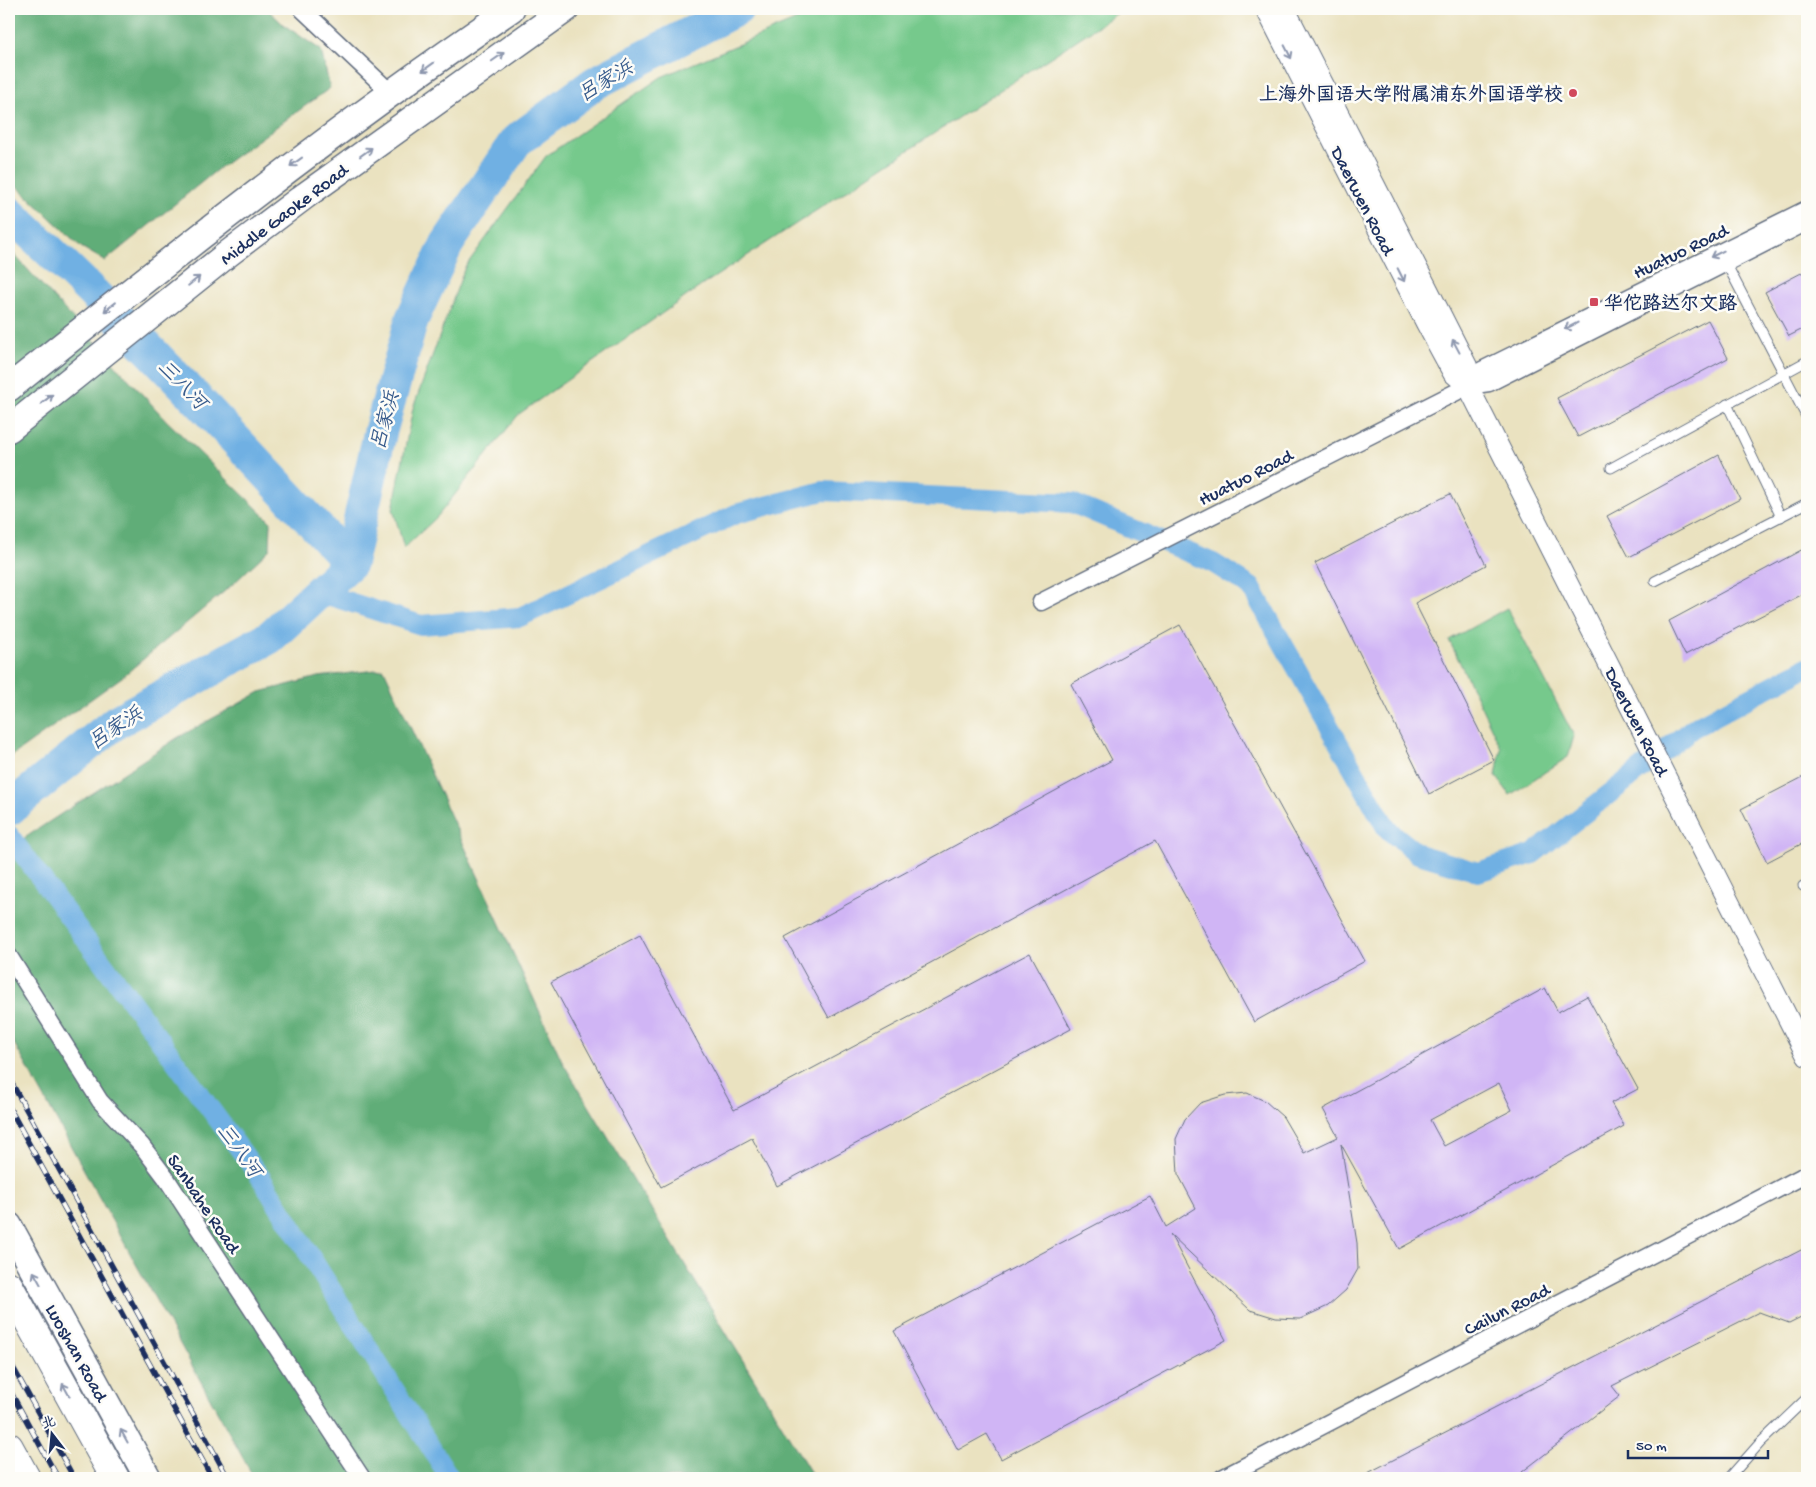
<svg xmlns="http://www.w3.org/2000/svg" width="1816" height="1487" viewBox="0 0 1816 1487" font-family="'Gochi Hand','LXGW WenKai TC',sans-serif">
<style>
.green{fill:#76c98c;stroke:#487c75}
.forest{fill:#60ad78;stroke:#3e6e6b}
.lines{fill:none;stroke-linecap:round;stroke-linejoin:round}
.canal{stroke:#6fb0e3;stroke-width:20}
.river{stroke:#6fb0e3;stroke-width:34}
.building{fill:#d0b5f5;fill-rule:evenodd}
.service-casing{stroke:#636e80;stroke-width:11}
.minor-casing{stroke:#636e80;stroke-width:19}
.tertiary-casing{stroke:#636e80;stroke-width:22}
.primary-casing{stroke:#636e80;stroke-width:29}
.trunk-casing{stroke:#636e80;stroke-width:30}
.service{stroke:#fff;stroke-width:9}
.minor{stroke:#fff;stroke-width:16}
.tertiary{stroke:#fff;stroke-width:20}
.primary{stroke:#fff;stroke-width:26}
.trunk{stroke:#fff;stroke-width:28}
.rail-casing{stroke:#1b2f5e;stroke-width:5.5}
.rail{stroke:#fdfcf7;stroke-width:4;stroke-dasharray:11;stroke-linecap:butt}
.oneway{stroke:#8d97ae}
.poi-dot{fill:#d1495b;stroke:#fdfcf7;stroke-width:2}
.labels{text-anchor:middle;stroke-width:5;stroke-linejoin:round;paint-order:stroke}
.poi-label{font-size:19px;font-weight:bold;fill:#1b2f5e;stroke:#fdfcf7;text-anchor:end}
.street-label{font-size:19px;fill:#1b2f5e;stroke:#fdfcf7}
.water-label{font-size:20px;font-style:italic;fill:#385c8d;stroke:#fdfcf7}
</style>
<rect width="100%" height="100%" fill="#fdfcf7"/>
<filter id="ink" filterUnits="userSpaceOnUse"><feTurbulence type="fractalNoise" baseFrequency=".02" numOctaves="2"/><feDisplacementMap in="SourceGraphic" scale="10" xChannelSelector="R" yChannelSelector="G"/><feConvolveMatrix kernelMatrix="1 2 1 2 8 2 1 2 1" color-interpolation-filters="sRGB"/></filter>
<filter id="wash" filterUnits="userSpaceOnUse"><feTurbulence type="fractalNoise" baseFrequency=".0096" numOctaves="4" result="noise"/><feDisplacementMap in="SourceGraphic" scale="20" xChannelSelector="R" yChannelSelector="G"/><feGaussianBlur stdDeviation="1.12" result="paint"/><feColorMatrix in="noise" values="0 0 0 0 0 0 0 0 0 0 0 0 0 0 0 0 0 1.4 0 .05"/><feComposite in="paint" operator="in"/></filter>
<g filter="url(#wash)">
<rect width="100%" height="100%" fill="#eae2c0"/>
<g class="green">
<path d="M823,9H1124L704,284L519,414L437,517L404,548L393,509L413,408L465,267L546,156L661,77Z"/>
<path d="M1507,608L1574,736L1568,757L1510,795L1496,776L1501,748L1449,640Z"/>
</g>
<g class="forest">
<path d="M9,9H267L284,25L321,50L330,88L218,169L105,261L81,247L9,179Z"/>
<path d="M9,249L166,420L271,522L270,549L232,585L122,677L9,758Z"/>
<path d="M384,669L563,1063L814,1478H254L9,1034V848L177,738L260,692L318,677Z"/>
</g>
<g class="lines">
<g class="canal">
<path d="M318,592L421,625L520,617L736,514L823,491L1072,503L1213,563L1251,587L1387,829L1418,854L1478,872L1533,854L1693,728L1807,667"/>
<path d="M9,835L261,1178L450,1478"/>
</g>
<g class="river">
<path d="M9,213C129,323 239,443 350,563"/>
<path d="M9,809L116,722L270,637L350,563L381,429L412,319L447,244L516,141L595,83L737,9"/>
</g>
</g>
<g id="blocks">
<g class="building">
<path d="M1807,270V327L1789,336L1765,292Z"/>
<path d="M1708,320L1728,358L1578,437L1557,398Z"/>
<path d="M1719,455L1740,499L1629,557L1607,516Z"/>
<path d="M1450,494L1486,565L1415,603L1494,760L1429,794L1315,563Z"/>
<path d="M1807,547V592L1685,655L1669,621Z"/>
<path d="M1180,625L1365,961L1254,1022L1155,841L829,1018L785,938L1112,760L1071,684Z"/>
<path d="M1807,775V841L1767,862L1741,809Z"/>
<path d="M640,935L734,1110L1030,953L1071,1029L777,1186L752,1138L661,1187L551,982Z"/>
<path d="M1545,988L1558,1012L1587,996L1638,1089L1611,1103L1624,1126L1399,1249L1341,1144L1357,1243L1358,1269L1346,1290L1328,1306L1300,1319L1276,1318L1250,1310L1170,1234L1226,1340L1001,1459L987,1434L958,1450L894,1331L1150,1196L1166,1227L1196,1208L1178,1174L1176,1139L1185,1119L1200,1103L1225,1095L1247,1093L1265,1101L1283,1117L1304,1153L1338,1137L1323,1109ZM1499,1083L1512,1110L1444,1146L1430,1120Z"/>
<path d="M1807,1247V1314L1789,1323L1759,1312L1612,1386L1620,1396L1522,1472L1525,1478H1358Z"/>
</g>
</g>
</g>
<g filter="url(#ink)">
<use href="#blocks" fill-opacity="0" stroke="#636e80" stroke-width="1"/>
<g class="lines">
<g class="service-casing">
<g id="service">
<path d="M1726,263L1807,418"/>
<path d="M1727,404L1781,517"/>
<path d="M1611,468L1807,361"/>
<path d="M1655,581L1807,503"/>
<path d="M1803,886L1807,884"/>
<path d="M1729,1478L1760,1443L1807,1398"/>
</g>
</g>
<g class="minor-casing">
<g id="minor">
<path d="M302,9L391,93"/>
<path d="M1468,386L1482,370L1807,209"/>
<path d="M1041,602L1468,386L1489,383L1807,222"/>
<path d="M9,956L100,1101L142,1146L166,1178L362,1478"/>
<path d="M1222,1478L1807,1174"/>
</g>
</g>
<g class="tertiary-casing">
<g id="tertiary">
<path d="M1266,9L1426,323L1453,373L1468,386L1807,1056"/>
<path d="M1285,9L1467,366L1468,386"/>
</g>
</g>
<g class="primary-casing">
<g id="primary">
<path d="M9,388C173,257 337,127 511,9"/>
<path d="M9,429L229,253L306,195L566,9"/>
<path d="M9,1226L148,1478"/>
</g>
</g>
<g class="trunk-casing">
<g id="trunk">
<path d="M9,1286L115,1478"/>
<path d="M9,1447L26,1478"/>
</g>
</g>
<use href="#service" class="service"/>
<use href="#minor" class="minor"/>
<use href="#tertiary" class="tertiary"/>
<use href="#primary" class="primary"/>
<use href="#trunk" class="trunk"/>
<g class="rail-casing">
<g id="rail">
<path d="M9,1078L228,1478"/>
<path d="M9,1107L212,1478"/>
<path d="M9,1360L74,1478"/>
<path d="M9,1389L58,1478"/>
</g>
</g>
<use href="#rail" class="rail"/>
</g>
<defs><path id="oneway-shaft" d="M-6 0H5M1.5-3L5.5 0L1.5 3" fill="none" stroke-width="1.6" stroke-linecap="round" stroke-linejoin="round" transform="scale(1.25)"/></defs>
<g class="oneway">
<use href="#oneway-shaft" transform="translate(1288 52) rotate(63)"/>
<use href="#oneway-shaft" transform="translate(498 57) rotate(-35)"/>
<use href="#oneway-shaft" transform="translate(428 67) rotate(144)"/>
<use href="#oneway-shaft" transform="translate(366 152) rotate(-36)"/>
<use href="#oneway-shaft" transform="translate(296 162) rotate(144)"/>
<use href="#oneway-shaft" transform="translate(1717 254) rotate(154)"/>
<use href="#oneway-shaft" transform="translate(1401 275) rotate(63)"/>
<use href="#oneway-shaft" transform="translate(194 281) rotate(-39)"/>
<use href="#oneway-shaft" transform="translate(110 307) rotate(142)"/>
<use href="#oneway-shaft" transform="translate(1571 326) rotate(153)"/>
<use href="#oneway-shaft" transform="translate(1456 346) rotate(-118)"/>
<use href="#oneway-shaft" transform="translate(47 399) rotate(-38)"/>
<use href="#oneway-shaft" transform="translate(37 1278) rotate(-119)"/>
<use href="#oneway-shaft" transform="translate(66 1390) rotate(-119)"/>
<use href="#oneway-shaft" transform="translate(124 1436) rotate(-119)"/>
</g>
</g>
<g class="poi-dot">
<circle cx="1573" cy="93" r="5"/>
<rect x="1589" y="297" width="10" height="10" rx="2.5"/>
</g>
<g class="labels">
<g class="poi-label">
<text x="1563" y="100">上海外国语大学附属浦东外国语学校</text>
<text x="1604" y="309" text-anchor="start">华佗路达尔文路</text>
</g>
<g class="street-label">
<text transform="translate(1364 200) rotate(63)" y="7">Daerwen Road</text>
<text transform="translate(283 213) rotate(-37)" y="7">Middle Gaoke Road</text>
<text transform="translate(1680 250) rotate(-26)" y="7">Huatuo Road</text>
<text transform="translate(1245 476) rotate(-27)" y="7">Huatuo Road</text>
<text transform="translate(1638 721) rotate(63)" y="7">Daerwen Road</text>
<text transform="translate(205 1203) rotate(56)" y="7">Sanbahe Road</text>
<text transform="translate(1506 1308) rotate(-27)" y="7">Cailun Road</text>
<text transform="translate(78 1352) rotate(61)" y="7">Luoshan Road</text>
</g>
<g class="water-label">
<text transform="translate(605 80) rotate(-31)" y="7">吕家浜</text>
<text transform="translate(183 384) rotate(46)" y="7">三八河</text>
<text transform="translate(384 420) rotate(-75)" y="7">吕家浜</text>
<text transform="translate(115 727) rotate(-34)" y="7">吕家浜</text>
<text transform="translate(240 1150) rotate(54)" y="7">三八河</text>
</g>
</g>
<rect width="1816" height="1487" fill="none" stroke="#fdfcf7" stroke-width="30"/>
<g transform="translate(52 1434) rotate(344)" stroke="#fdfcf7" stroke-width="4" paint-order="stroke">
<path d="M0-4L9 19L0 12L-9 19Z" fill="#1b2f5e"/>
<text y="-8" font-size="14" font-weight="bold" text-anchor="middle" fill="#1b2f5e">北</text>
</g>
<path d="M1628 1450v8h140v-8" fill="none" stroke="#1b2f5e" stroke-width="2.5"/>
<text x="1636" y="1450" font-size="15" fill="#1b2f5e" stroke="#fdfcf7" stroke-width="4" paint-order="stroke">50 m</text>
</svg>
